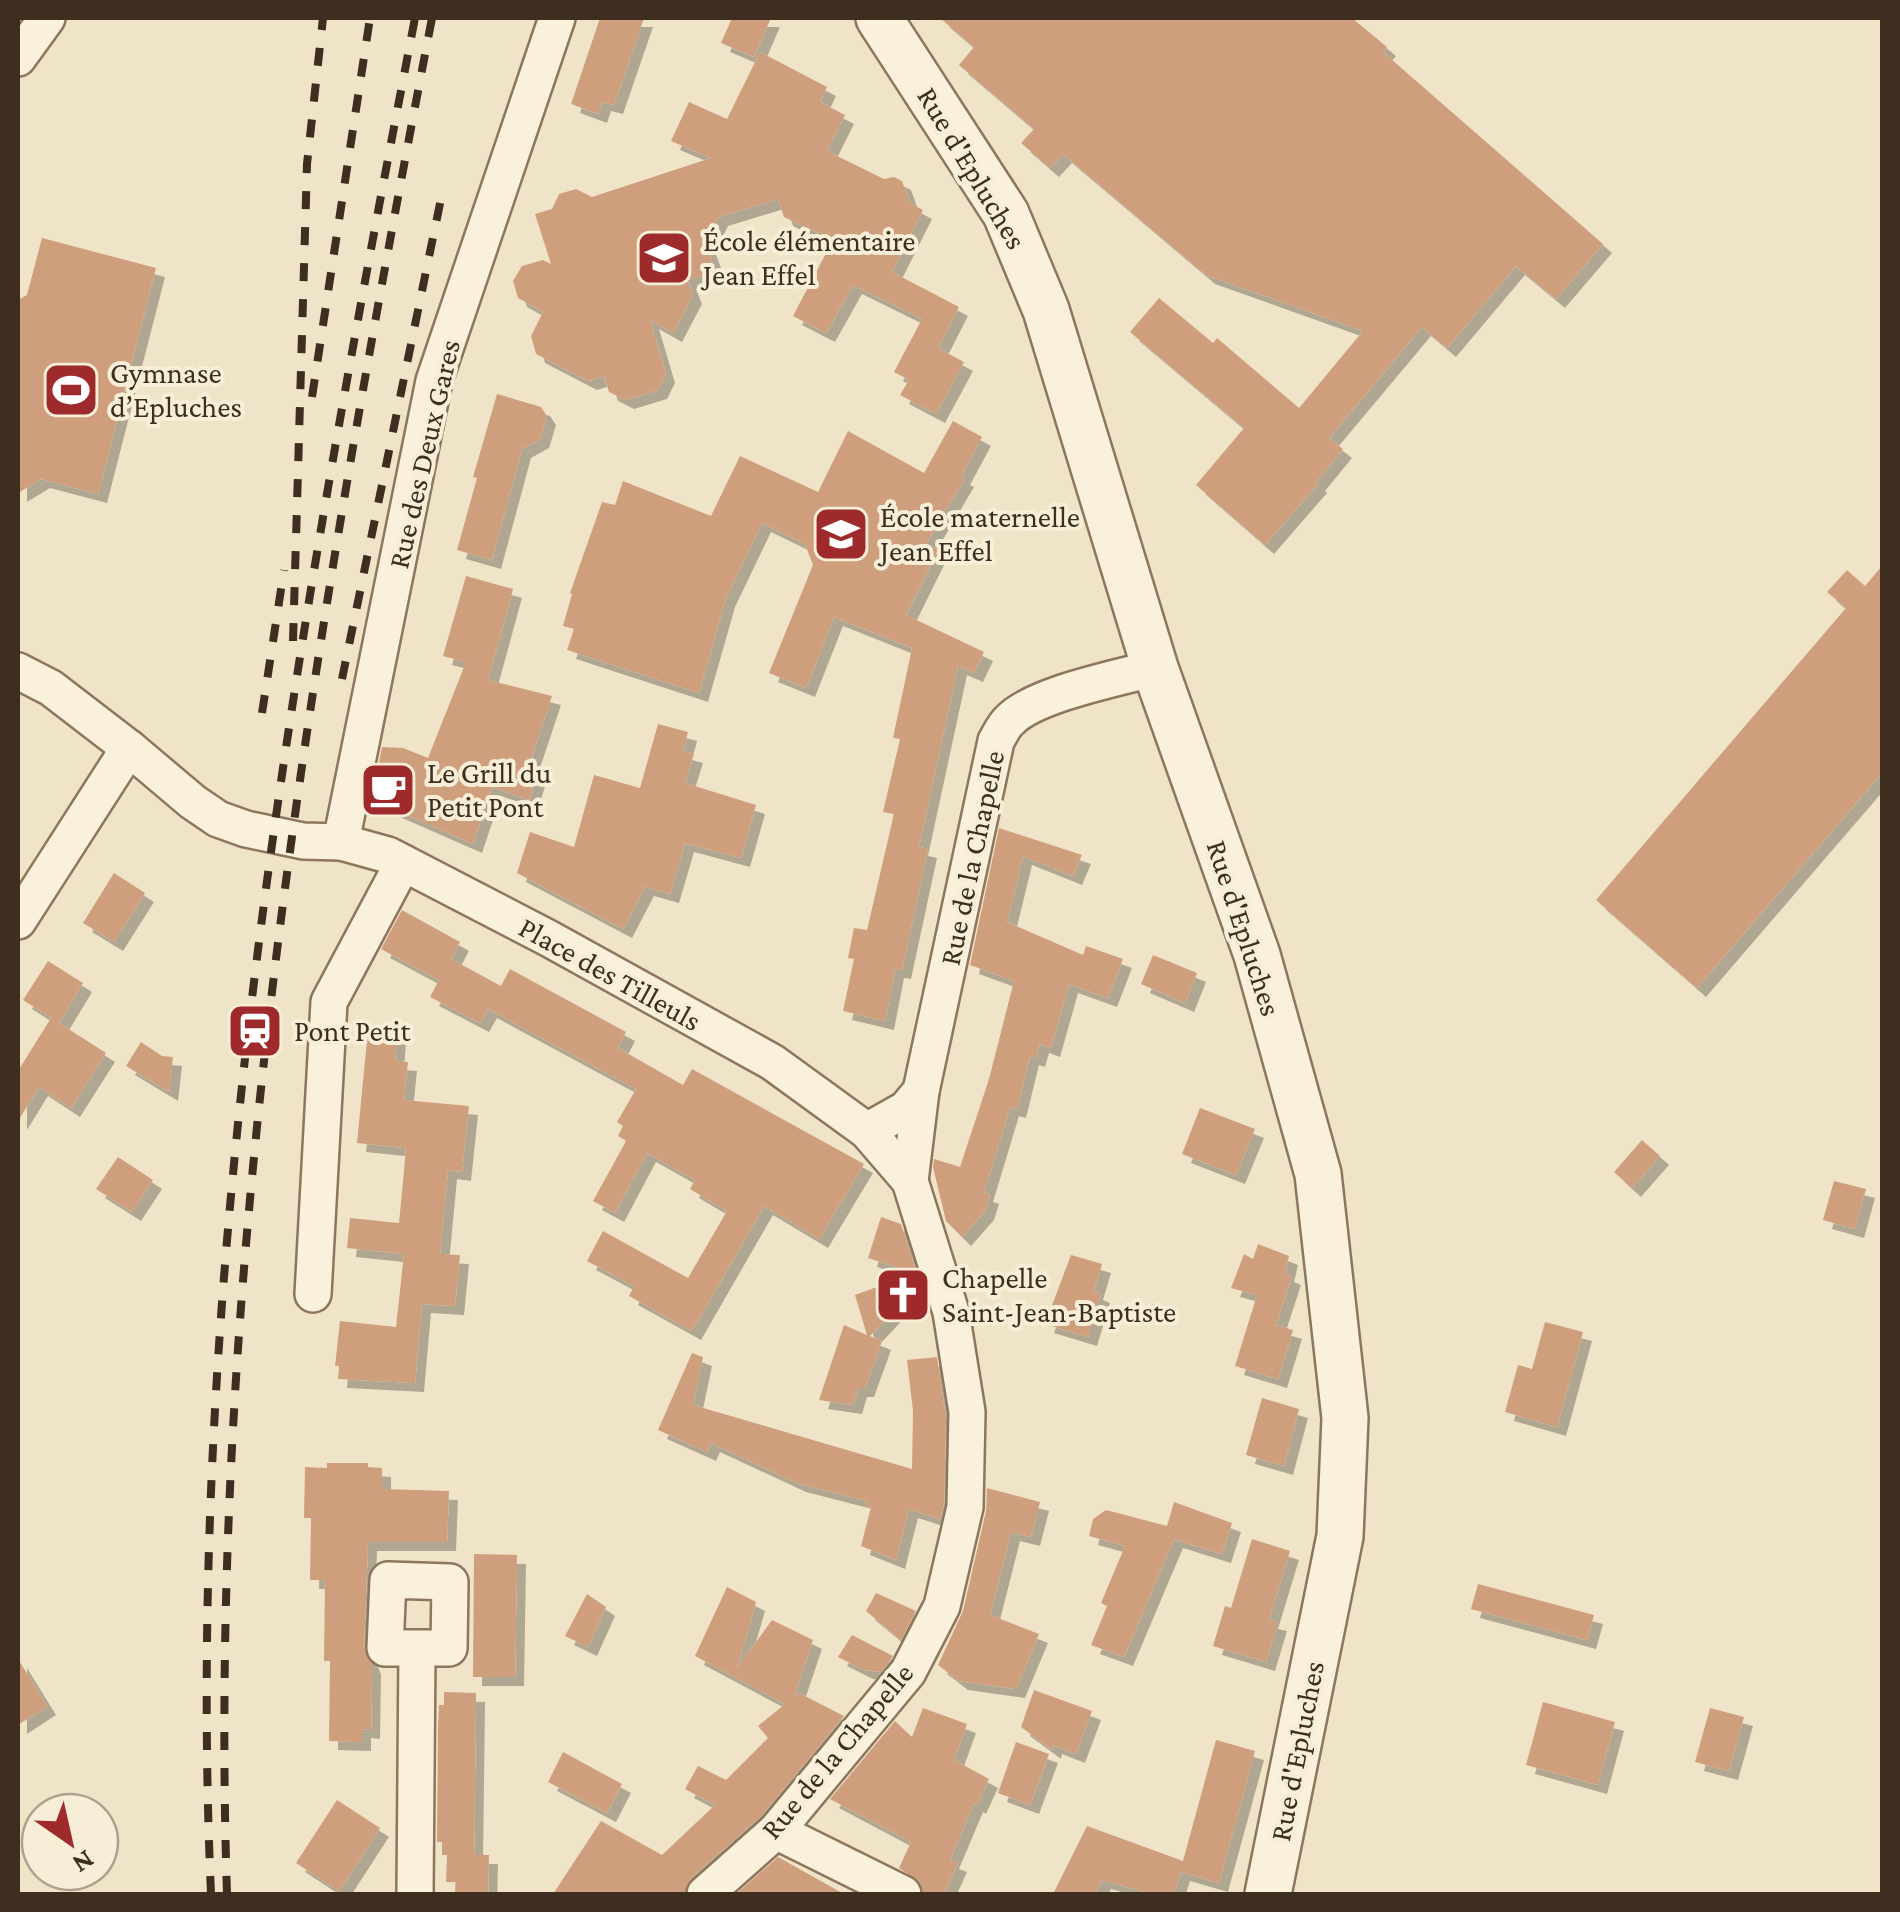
<svg xmlns="http://www.w3.org/2000/svg" width="1900" height="1912" viewBox="0 0 1900 1912" font-family="'Crimson Pro',serif">
<style>
.building{fill:#cf9f7d;filter:url(#shadow)}
.lines{fill:none;stroke-linecap:round;stroke-linejoin:round}
.minor-casing{stroke:#8d765c;stroke-width:40}
.tertiary-casing{stroke:#8d765c;stroke-width:50}
.minor{stroke:#faf1dc;stroke-width:35}
.tertiary{stroke:#faf1dc;stroke-width:45}
.rail{stroke:#3d2e20;stroke-width:8;stroke-dasharray:18 18;stroke-linecap:butt}
.labels{text-anchor:middle;stroke-width:8;stroke-linejoin:round;paint-order:stroke}
.street-label{font-size:30px;fill:#3d2e20;stroke:#f7eed8}
.poi-label{font-size:30px;fill:#3d2e20;stroke:#f7eed8;text-anchor:start}
</style>
<defs>
<filter id="shadow"><feDropShadow dx="9" dy="9" stdDeviation="0" flood-color="#0004"/></filter>
</defs>
<rect width="100%" height="100%" fill="#f0e4c8"/>
<g class="building">
<path d="M600,18H644L614,105L602,102L598,114L571,104Z"/>
<path d="M732,18H771L754,57L721,43Z"/>
<path d="M940,18H1352L1387,47L1383,52L1603,244L1556,299L1516,266L1447,348L1422,327L1329,438L1343,449L1316,482L1318,484L1265,545L1196,485L1244,428L1130,332L1159,298L1213,343L1217,338L1299,408L1363,331L1206,275L1063,154L1050,168L1021,143L1034,129L959,65L974,47Z"/>
<path d="M760,52L827,87L820,102L845,115L827,151L884,179L894,177L902,181L910,203L923,210L892,272L959,307L938,348L964,362L936,414L900,395L909,380L894,372L922,319L853,285L826,333L793,316L833,240L784,217L778,199L719,217L706,243L712,259L704,275L687,280L693,295L673,333L650,320L666,374L658,390L625,400L609,392L604,376L588,381L536,354L531,336L543,312L518,298L513,281L522,266L543,260L551,264L535,214L552,209L559,194L576,189L592,197L711,158L671,141L689,102L727,119Z"/>
<path d="M42,238L156,268L98,494L41,479L18,493V300L27,295Z"/>
<path d="M497,394L541,407L547,416L540,439L522,449L492,560L457,550L477,478L473,477Z"/>
<path d="M953,421L982,437L961,476L965,478L926,544L938,550L906,615L984,652L974,673L958,666L919,847L928,849L902,970L895,969L885,1021L843,1011L854,959L848,958L854,928L867,930L894,814L883,812L900,739L893,738L912,648L834,617L806,688L769,673L813,565L805,544L762,523L726,598L699,693L567,650L574,629L563,626L572,594L570,593L602,502L615,505L623,481L711,516L740,456L818,492L848,431L924,473Z"/>
<path d="M1882,566V773L1697,988L1596,900L1846,608L1827,592L1847,570L1865,586Z"/>
<path d="M466,576L513,589L488,680L552,696L527,771L537,774L529,800L492,787L473,844L382,804L374,788L382,747L403,748L428,758L466,662L443,656Z"/>
<path d="M658,724L688,732L683,751L694,754L685,783L756,805L741,858L685,843L670,894L645,887L623,929L517,873L530,832L574,847L594,775L640,788Z"/>
<path d="M999,828L1082,855L1073,876L1023,856L1007,922L1083,955L1086,946L1123,959L1108,998L1069,984L1051,1048L1040,1044L1036,1058L1030,1056L1017,1109L1010,1107L984,1193L990,1195L985,1211L962,1237L946,1221L933,1167L934,1159L960,1167L989,1079L1014,981L970,965Z"/>
<path d="M114,873L145,893L114,942L83,923Z"/>
<path d="M402,910L460,942L451,959L501,986L510,969L626,1032L618,1048L683,1085L692,1069L864,1164L819,1239L764,1206L692,1331L629,1296L634,1286L587,1261L603,1231L688,1278L727,1211L690,1189L695,1180L647,1153L615,1213L593,1201L626,1141L618,1136L623,1126L617,1122L636,1089L488,1009L480,1023L430,997L439,980L381,949Z"/>
<path d="M1153,955L1197,973L1185,1003L1141,984Z"/>
<path d="M48,961L83,983L59,1023L106,1053L71,1108L39,1087L18,1121V1071L51,1018L23,1000Z"/>
<path d="M368,1030L397,1033L395,1061L408,1062L404,1100L469,1106L462,1172L448,1170L440,1254L460,1255L455,1306L422,1304L415,1383L338,1379L339,1366H335L340,1321L396,1327L404,1254L347,1248L350,1218L399,1223L404,1171L406,1148L357,1143Z"/>
<path d="M141,1042L162,1056L173,1057L169,1092L126,1066Z"/>
<path d="M1200,1108L1255,1129L1236,1175L1182,1154Z"/>
<path d="M1642,1140L1660,1156L1632,1188L1614,1172Z"/>
<path d="M118,1157L153,1180L132,1212L96,1189Z"/>
<path d="M1834,1181L1866,1189L1855,1229L1823,1220Z"/>
<path d="M881,1217L901,1224L920,1283L870,1336L882,1341L865,1388H858L853,1405L819,1400L844,1325L867,1335L855,1295L915,1273L868,1258Z"/>
<path d="M1258,1244L1289,1256L1285,1273L1292,1276L1276,1325L1293,1330L1278,1379L1235,1366L1257,1295L1231,1288L1244,1254L1253,1259Z"/>
<path d="M1071,1255L1102,1264L1094,1291L1101,1294L1088,1337L1045,1324Z"/>
<path d="M1545,1322L1583,1332L1557,1427L1505,1412L1518,1365L1532,1369Z"/>
<path d="M692,1353L703,1357L693,1405L912,1469L913,1411L907,1360L937,1357L946,1419L944,1504L940,1519L909,1509L896,1560L861,1546L871,1507L866,1506L867,1501L797,1483L711,1443L707,1452L658,1430Z"/>
<path d="M1262,1398L1299,1409L1284,1466L1246,1455Z"/>
<path d="M327,1463H368V1467L382,1468V1489L449,1491L447,1542H368L364,1647L372,1665L371,1730L362,1729V1742L329,1741L330,1661H324L325,1580H310L311,1518H304L305,1467L327,1468Z"/>
<path d="M987,1488L1040,1502L1031,1537L1011,1532L990,1615L1039,1634L1016,1689L959,1681L938,1665L963,1611L986,1511Z"/>
<path d="M1174,1502L1232,1523L1222,1554L1174,1539L1124,1657L1091,1645L1107,1606L1101,1603L1125,1546L1089,1536L1093,1519L1106,1510L1167,1526Z"/>
<path d="M1252,1539L1290,1551L1269,1620L1278,1622L1266,1662L1213,1646L1225,1606L1231,1608Z"/>
<path d="M474,1554L517,1555L515,1677H473Z"/>
<path d="M1478,1584L1594,1615L1587,1640L1471,1609Z"/>
<path d="M727,1587L756,1602L737,1668L772,1620L813,1640L794,1696L799,1693L844,1716L761,1816L691,1878L684,1894H553L601,1821L662,1855L715,1805L685,1789L698,1766L726,1780L768,1738L758,1726L785,1704L695,1656Z"/>
<path d="M876,1593L916,1611L901,1640L866,1611Z"/>
<path d="M587,1594L606,1607L588,1647L565,1636Z"/>
<path d="M852,1635L893,1656L881,1672L864,1670L838,1657Z"/>
<path d="M18,1659L47,1706L18,1725Z"/>
<path d="M1034,1690L1092,1711L1076,1754L1053,1745L1052,1750L1021,1727Z"/>
<path d="M444,1692L476,1693L474,1855H489L488,1894H455L456,1882H446L447,1855H442V1842H437L438,1728L439,1705H444Z"/>
<path d="M1543,1702L1615,1722L1598,1785L1526,1765Z"/>
<path d="M923,1708L967,1724L954,1760L989,1779L977,1805L974,1803L950,1860L958,1863L944,1894H924L920,1882L899,1868L911,1842L830,1799L895,1721L912,1737Z"/>
<path d="M1710,1708L1744,1717L1729,1771L1695,1762Z"/>
<path d="M1216,1740L1255,1751L1219,1883L1181,1872L1174,1894H1152L1102,1880L1095,1894H1053L1087,1826L1183,1861Z"/>
<path d="M1016,1742L1049,1754L1030,1805L998,1793Z"/>
<path d="M563,1752L622,1784L607,1813L548,1782Z"/>
<path d="M337,1800L380,1828L339,1891L296,1863Z"/>
<path d="M778,1857L844,1894H736Z"/>
</g>
<g class="lines">
<g class="minor-casing">
<g id="minor">
<path d="M18,58L47,18"/>
<path d="M18,671L51,688L129,748L193,802L218,819L246,829L303,841L341,842L388,855L548,938L772,1062L867,1131L910,1181L951,1312L967,1412L965,1507L942,1606L908,1672L776,1831L705,1894"/>
<path d="M341,842L434,381L557,18"/>
<path d="M18,921L129,748"/>
<path d="M867,1131L906,1109L921,1091L996,741C1000,734 1004,725 1010,720C1035,694 1118,678 1155,668"/>
<path d="M910,1181L921,1091"/>
<path d="M313,1294L329,1002L403,863"/>
<path d="M388,1580L450,1582L449,1648H385Z"/>
<path d="M776,1831L903,1894"/>
<path d="M415,1894L417,1649"/>
</g>
</g>
<g class="tertiary-casing">
<path id="tertiary" d="M879,18L1006,214L1046,310L1155,668L1257,955L1318,1174L1345,1418L1340,1536L1268,1894"/>
</g>
<use href="#minor" class="minor"/>
<use href="#tertiary" class="tertiary"/>
<g class="rail">
<path d="M312,397L370,18"/>
<path d="M293,641L307,164L323,18"/>
<path d="M342,679L443,189"/>
<path d="M262,713L284,570"/>
<path d="M211,1894C183,1264 296,634 415,18"/>
<path d="M227,1894C206,1261 313,637 432,18"/>
</g>
</g>
<defs>
<g id="school-square" transform="scale(2.875)"><rect x="-9" y="-9" width="18" height="18" rx="4" fill="#9e2a2b" stroke="#f7eed8"/><path d="M0-5L7-2L0 1L-7-2ZM-4 1L0 2.5L4 1V4Q0 6-4 4Z" fill="#fff"/></g>
<g id="stadium-square" transform="scale(2.875)"><rect x="-9" y="-9" width="18" height="18" rx="4" fill="#9e2a2b" stroke="#f7eed8"/><path d="M0-5a6.5 5 0 1 0 0 10a6.5 5 0 1 0 0-10ZM-3.5-1.8h7v3.6h-7Z" fill="#fff"/></g>
<g id="cafe-square" transform="scale(2.875)"><rect x="-9" y="-9" width="18" height="18" rx="4" fill="#9e2a2b" stroke="#f7eed8"/><path d="M-5.5-4.5H6V0H3Q3 3.5 0 3.5H-2.5Q-5.5 3.5-5.5 0ZM3-3.2v2h1.7v-2ZM-6 4.5H4V6H-6Z" fill="#fff"/></g>
<g id="station-square" transform="scale(2.875)"><rect x="-9" y="-9" width="18" height="18" rx="4" fill="#9e2a2b" stroke="#f7eed8"/><path d="M-3-6H3Q5-6 5-4V2Q5 4 3 4L4.5 6H3L1.5 4h-3L-3 6H-4.5L-3 4Q-5 4-5 2V-4Q-5-6-3-6ZM-3.5-4v3h7v-3ZM-3.5 1v1.5H-2V1ZM2 1v1.5H3.5V1Z" fill="#fff"/></g>
<g id="church-square" transform="scale(2.875)"><rect x="-9" y="-9" width="18" height="18" rx="4" fill="#9e2a2b" stroke="#f7eed8"/><path d="M-1.2-6h2.4v3.5h3.3v2.4h-3.3V6h-2.4V-.1h-3.3v-2.4h3.3Z" fill="#fff"/></g>
</defs>
<g fill-rule="evenodd">
<use href="#school-square" x="664" y="258"/>
<use href="#stadium-square" x="71" y="390"/>
<use href="#school-square" x="841" y="534"/>
<use href="#cafe-square" x="388" y="790"/>
<use href="#station-square" x="255" y="1031"/>
<use href="#church-square" x="903" y="1295"/>
</g>
<g class="labels">
<g class="street-label">
<text transform="translate(972 168) rotate(59)" y="10">Rue d'Epluches</text>
<text transform="translate(424 454) rotate(-77)" y="10">Rue des Deux Gares</text>
<text transform="translate(972 858) rotate(-78)" y="10">Rue de la Chapelle</text>
<text transform="translate(1244 928) rotate(72)" y="10">Rue d'Epluches</text>
<text transform="translate(610 974) rotate(29)" y="10">Place des Tilleuls</text>
<text transform="translate(837 1751) rotate(-50)" y="10">Rue de la Chapelle</text>
<text transform="translate(1297 1751) rotate(-79)" y="10">Rue d'Epluches</text>
</g>
<g class="poi-label">
<text x="703" y="251">École élémentaire<tspan x="703" dy="34">Jean Effel</tspan></text>
<text x="110" y="383">Gymnase<tspan x="110" dy="34">d’Epluches</tspan></text>
<text x="880" y="527">École maternelle<tspan x="880" dy="34">Jean Effel</tspan></text>
<text x="427" y="783">Le Grill du<tspan x="427" dy="34">Petit Pont</tspan></text>
<text x="294" y="1041">Pont Petit</text>
<text x="942" y="1288">Chapelle<tspan x="942" dy="34">Saint-Jean-Baptiste</tspan></text>
</g>
</g>
<rect width="1900" height="1912" fill="none" stroke="#3d2e20" stroke-width="40"/>
<g transform="translate(70 1842) rotate(146)"><circle r="48" fill="#f7eed8" stroke="#ada18e" stroke-width="2.5"/>
<path d="M0-8L18 38L0 25L-18 38Z" fill="#9e2a2b"/>
<text y="-15" font-size="28" font-weight="bold" text-anchor="middle" fill="#3d2e20">N</text>
</g>
</svg>
